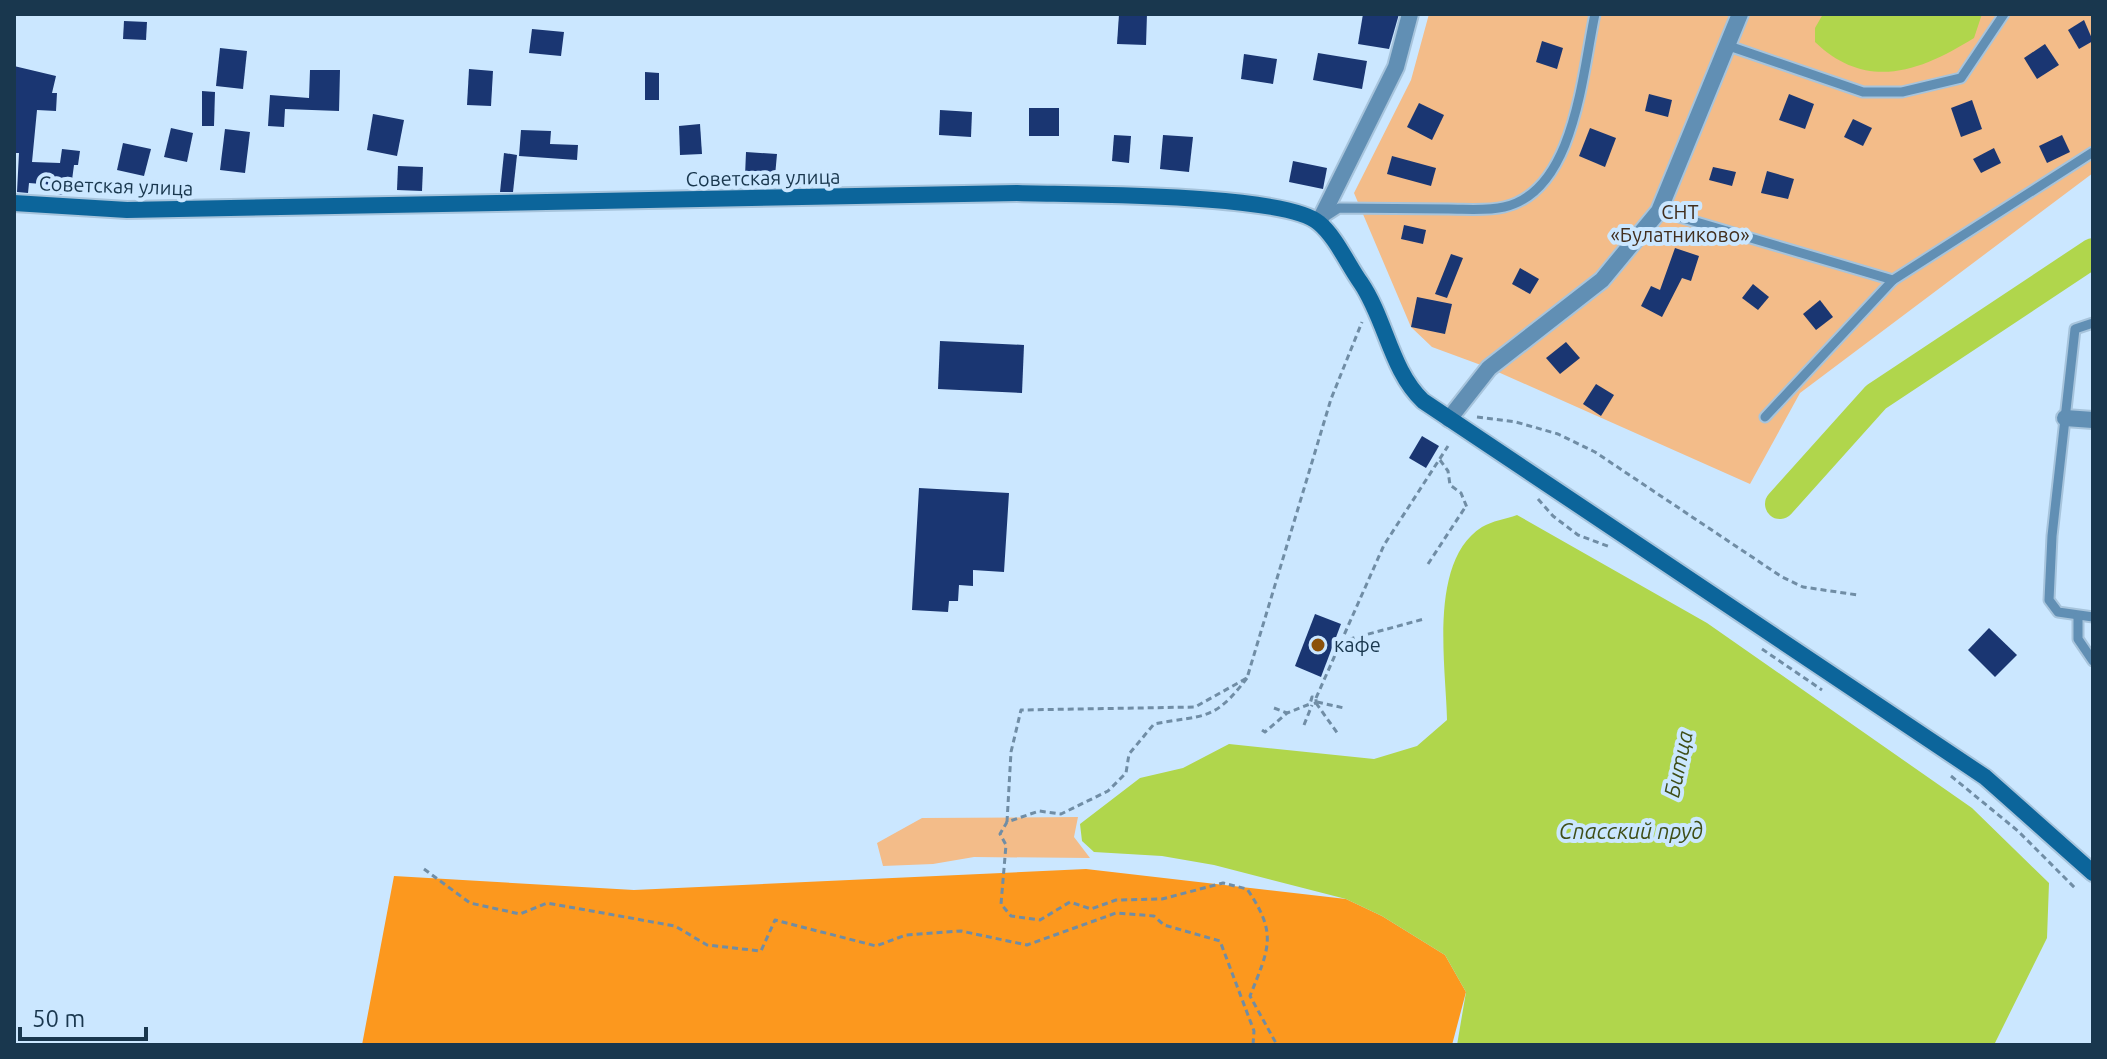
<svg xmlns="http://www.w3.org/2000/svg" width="2107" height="1059" viewBox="0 0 2107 1059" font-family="Ubuntu,sans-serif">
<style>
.green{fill:#f3bc89}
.forest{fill:#fc981e}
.water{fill:#b0d64c}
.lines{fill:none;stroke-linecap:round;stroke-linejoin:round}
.river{stroke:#b0d64c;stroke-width:30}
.building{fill:#1a3672}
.lane-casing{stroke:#a7c4dc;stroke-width:13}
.street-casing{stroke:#a7c4dc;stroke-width:20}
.secondary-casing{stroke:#a7c4dc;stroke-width:20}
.path{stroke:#708da5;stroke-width:3;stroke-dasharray:6 4;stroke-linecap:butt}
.lane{stroke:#618fb4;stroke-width:9}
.street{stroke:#618fb4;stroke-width:16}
.secondary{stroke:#0c659b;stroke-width:16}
.poi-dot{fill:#8b510a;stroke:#cbe7ff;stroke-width:3}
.labels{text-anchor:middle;stroke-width:8;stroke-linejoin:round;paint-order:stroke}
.street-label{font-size:20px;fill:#19374e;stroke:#cbe7ff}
.park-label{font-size:20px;fill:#422f1e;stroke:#cbe7ff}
.poi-label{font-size:20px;fill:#19374e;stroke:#cbe7ff;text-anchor:start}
.water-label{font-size:22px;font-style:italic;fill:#3f4e18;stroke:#cbe7ff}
</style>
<rect width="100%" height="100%" fill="#cbe7ff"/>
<g class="green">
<path d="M1429,14H2093V173L1800,393L1750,484L1489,368L1432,347L1411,327L1354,193L1411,80Z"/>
<path d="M1078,817L1074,837L1090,858L974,857L933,864L883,866L877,843L922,818Z"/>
</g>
<path class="forest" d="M1086,869L1346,899L1382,916L1445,955L1466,992L1452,1045H362L394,876L634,890Z"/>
<g class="water">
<path d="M1823,14H1982L1974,38C1921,71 1867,92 1815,42V28Z"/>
<path d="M1517,515L1707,623L1972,808L2049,883L2047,938L1994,1045H1457L1466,992L1445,955L1382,916L1346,899L1214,865L1162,856L1094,852L1082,841L1080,824L1140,778L1183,768L1229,744L1374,759L1417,746L1447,720C1446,666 1428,561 1482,527C1492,521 1506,519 1517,515Z"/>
</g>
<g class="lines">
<path class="river" d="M1780,504L1876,397L2093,253"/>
</g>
<g class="building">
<path d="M1119,14H1147L1146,45L1117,44Z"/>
<path d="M1363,14H1399L1389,49L1358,44Z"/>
<path d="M2084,20L2093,41L2079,49L2068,30Z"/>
<path d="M124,21L147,22L146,40L123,39Z"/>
<path d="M532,29L564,32L561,56L529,53Z"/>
<path d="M1542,41L1563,48L1557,69L1536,62Z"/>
<path d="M2045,44L2059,65L2037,79L2024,58Z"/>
<path d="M220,48L247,51L243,89L216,86Z"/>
<path d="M1318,53L1367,61L1362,89L1313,80Z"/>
<path d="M1244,54L1277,59L1273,84L1241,79Z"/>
<path d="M14,66L56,76L52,93H57L56,111L37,110L32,162L60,163L62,149L80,151L78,165H74L70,195L53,194L54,185L29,183L28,193L17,192L19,153H14Z"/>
<path d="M469,69L493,71L491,106L467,105Z"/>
<path d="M310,70H340L339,111L285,109L284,127L268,126L270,95L309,98Z"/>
<path d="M645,72L659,73V100H645Z"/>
<path d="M202,91L215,92L214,126H202Z"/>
<path d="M1649,94L1672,100L1668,117L1645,111Z"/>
<path d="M1789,94L1814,104L1805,129L1779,120Z"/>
<path d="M1972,100L1982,129L1961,137L1951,108Z"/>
<path d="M1419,103L1444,115L1432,140L1407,127Z"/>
<rect x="1029" y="108" width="30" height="28"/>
<path d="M940,110L972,112L971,137L939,135Z"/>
<path d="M373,114L404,120L397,156L367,150Z"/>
<path d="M1853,119L1872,128L1863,146L1844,137Z"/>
<path d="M700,124L702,154L680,155L679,126Z"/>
<path d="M171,128L193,133L187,162L164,157Z"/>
<path d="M1590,128L1616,138L1605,167L1579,156Z"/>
<path d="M225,129L250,132L245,173L220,170Z"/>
<path d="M521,130L551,131L550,144L578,145L577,160L519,156Z"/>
<path d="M1114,135L1131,136L1129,163L1112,161Z"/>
<path d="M1163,135L1193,137L1189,172L1160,169Z"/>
<path d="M2062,135L2070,152L2047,163L2039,146Z"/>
<path d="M123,143L151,149L144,176L117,170Z"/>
<path d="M1994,148L2001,163L1981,173L1973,159Z"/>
<path d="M746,152L777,154L775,176H769L768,187H738L739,175L745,176Z"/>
<path d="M504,153L517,155L513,192H500Z"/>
<path d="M1392,156L1436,168L1431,186L1387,174Z"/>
<path d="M1293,161L1327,168L1323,189L1289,182Z"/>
<path d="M398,166L423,167L422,191L397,190Z"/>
<path d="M1713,167L1736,172L1732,186L1709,180Z"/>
<path d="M1767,171L1794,179L1788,199L1761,193Z"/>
<path d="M1404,225L1426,230L1423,244L1401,239Z"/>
<path d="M1675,248L1699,256L1691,281L1682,278L1662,317L1641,306L1651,286L1660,290Z"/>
<path d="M1451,254L1463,258L1447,298L1435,294Z"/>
<path d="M1520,268L1539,279L1530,294L1512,284Z"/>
<path d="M1753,284L1769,297L1758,310L1742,298Z"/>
<path d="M1417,297L1452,304L1445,334L1411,327Z"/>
<path d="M1820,300L1833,317L1816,330L1803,314Z"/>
<path d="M940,341L1024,345L1022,393L938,389Z"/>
<path d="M1566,342L1580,358L1560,374L1546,358Z"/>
<path d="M1596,384L1614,395L1601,416L1583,404Z"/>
<path d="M1422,436L1439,446L1426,468L1409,458Z"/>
<path d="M919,488L1009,493L1004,572L973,570V586L959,585L958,601H949L948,612L912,610Z"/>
<path d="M1315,614L1341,624L1321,677L1295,666Z"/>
<path d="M1989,628L2017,655L1995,677L1968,650Z"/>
</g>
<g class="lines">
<g class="lane-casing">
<g id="lane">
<path d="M1726,45L1863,92H1902L1961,78L2004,14"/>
<path d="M1659,211L1893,280L2093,152"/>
<path d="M1325,217L1339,208C1376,208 1412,209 1449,209C1466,209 1487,211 1504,207C1575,191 1582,74 1595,14"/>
<path d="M2093,323L2075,329L2052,536L2049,600L2058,612L2093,617"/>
<path d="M1765,417L1893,280"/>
<path d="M2078,617V639L2093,661"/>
</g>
</g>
<g class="street-casing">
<g id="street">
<path d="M1319,222L1396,67L1410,14"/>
<path d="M2065,418L2093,420"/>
<path d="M1449,419L1489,368L1602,280L1659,211L1740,14"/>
</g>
</g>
<g class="secondary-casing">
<path id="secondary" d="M14,203L127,210L1017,193C1070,195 1286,193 1319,223C1336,237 1348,265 1361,283C1386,320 1391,371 1423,401L1985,777L2093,873"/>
</g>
<g class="path">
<path d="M1477,417L1516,422L1558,434L1595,452L1782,577L1803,587L1858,595"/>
<path d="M1440,460L1448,471L1450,485L1461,493L1468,510"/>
<path d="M1538,499L1553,516L1578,535L1610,547"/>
<path d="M1428,564L1466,506"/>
<path d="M1339,642L1424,619"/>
<path d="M1762,649L1822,690"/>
<path d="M1247,678C1213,723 1204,714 1154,724L1129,754L1126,773L1108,791L1061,814L1039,811L1007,822L1000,834L1006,845L1001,904L1011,916L1040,920L1070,902L1091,909L1116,900L1162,899L1223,883L1247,889C1278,934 1269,948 1250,996L1277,1045"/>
<path d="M1316,698L1384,545L1448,446"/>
<path d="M1317,702L1344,708"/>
<path d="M1316,703L1338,734"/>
<path d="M1274,708L1287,713"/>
<path d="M1304,725L1312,705"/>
<path d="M1262,730L1265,732L1287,713L1310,704L1312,697L1316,698V703L1310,704"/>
<path d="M1951,776L2018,831L2076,889"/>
<path d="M1007,822L1011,752L1021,710L1195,707L1247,678L1331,399L1362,322"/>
<path d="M424,869L470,903L520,914L547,903L675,926L707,945L761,951L775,920L876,946L906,935L961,931L1027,945L1116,913L1154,916L1164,925L1220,941L1254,1031L1253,1045"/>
</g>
<use href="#lane" class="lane"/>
<use href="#street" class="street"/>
<use href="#secondary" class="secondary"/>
</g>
<circle class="poi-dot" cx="1318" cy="645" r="8"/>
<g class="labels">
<g class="street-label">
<text transform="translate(763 178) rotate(-1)" y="7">Советская улица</text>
<text transform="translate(116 186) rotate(2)" y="7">Советская улица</text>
</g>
<g class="park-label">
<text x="1680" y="219">СНТ<tspan x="1680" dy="23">«Булатниково»</tspan></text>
</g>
<g class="poi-label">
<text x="1334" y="652">кафе</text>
</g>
<g class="water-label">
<text transform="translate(1678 764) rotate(-78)" y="8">Битца</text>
<text x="1631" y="839">Спасский пруд</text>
</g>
</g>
<rect width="2107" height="1059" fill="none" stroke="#19374e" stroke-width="32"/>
<path d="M20 1027v12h126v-12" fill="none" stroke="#19374e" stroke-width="4"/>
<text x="32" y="1027" font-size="24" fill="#19374e" stroke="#cbe7ff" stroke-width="6" paint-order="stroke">50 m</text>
</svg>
